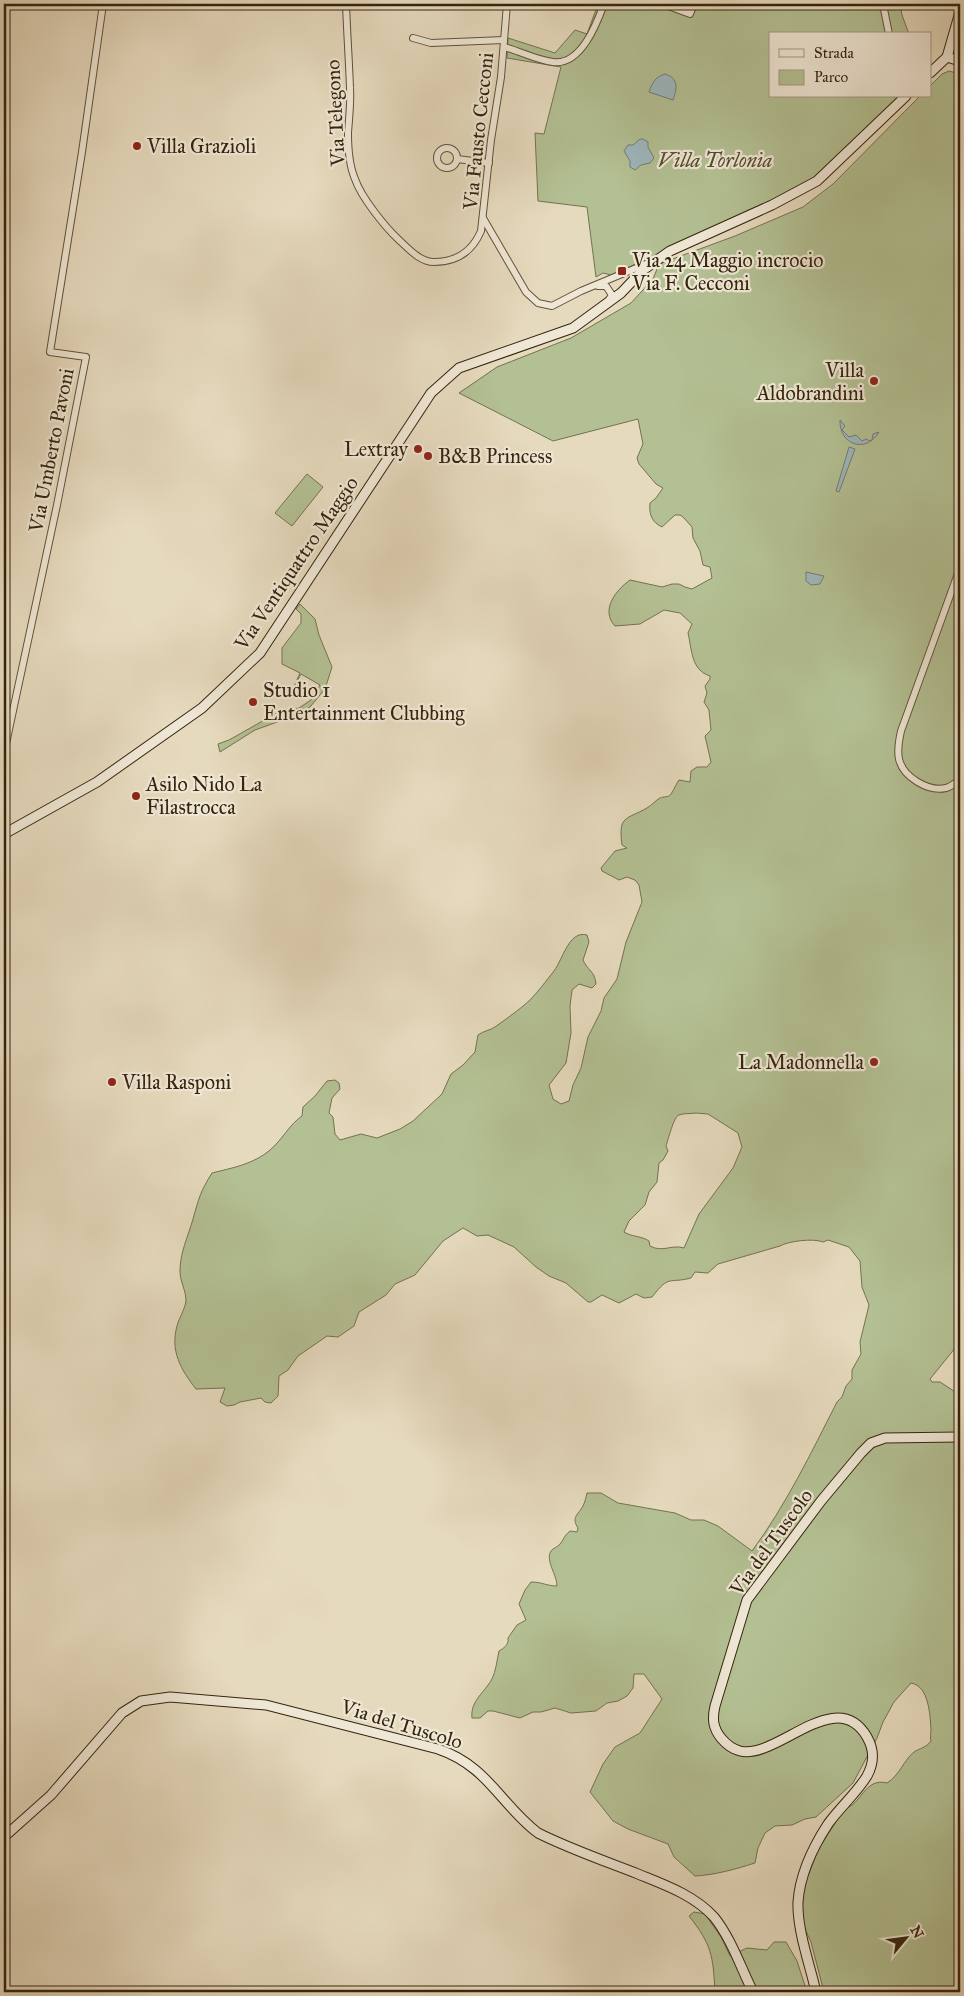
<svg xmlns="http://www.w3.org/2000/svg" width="964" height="1996" viewBox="0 0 964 1996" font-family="'IM FELL Great Primer',serif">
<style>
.green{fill:#b3c093;stroke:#747250;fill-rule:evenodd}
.water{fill:#9db7bd;stroke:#737c77}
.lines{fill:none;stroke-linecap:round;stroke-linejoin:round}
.street-casing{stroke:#60523a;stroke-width:8}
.secondary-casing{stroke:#34240e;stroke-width:11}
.street{stroke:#efe7d5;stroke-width:6}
.secondary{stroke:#efe7d5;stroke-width:9}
.poi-dot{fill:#8f2418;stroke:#efe7d5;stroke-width:2}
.labels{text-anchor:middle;stroke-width:4.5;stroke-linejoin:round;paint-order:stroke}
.street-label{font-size:20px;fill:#34240e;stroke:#efe7d5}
.poi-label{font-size:20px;fill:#34240e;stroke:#efe7d5;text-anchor:start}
.park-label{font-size:20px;font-style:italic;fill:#544b2f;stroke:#efe7d5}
</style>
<rect width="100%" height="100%" fill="#e6dabe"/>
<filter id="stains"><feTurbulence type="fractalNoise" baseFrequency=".004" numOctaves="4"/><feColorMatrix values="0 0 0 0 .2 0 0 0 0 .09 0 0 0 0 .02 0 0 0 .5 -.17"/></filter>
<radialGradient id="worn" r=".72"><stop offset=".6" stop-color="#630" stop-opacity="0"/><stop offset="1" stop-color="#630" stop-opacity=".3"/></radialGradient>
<g class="green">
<path d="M598,4H900L902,15L909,34H770V96H899L817,178L767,205L654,256L611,275L603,273L596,277L587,207L538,201L535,133L544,134L561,67L507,58L508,38L555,53L575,30L587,34Z"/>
<path d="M949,71L960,74V1342L930,1379L932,1382H940L960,1395V1992H824L811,1942L804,1927L801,1900L803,1888L819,1848L845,1808C861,1806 864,1777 887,1783C900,1775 903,1761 914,1752C920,1748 926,1748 931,1741C930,1737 931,1734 931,1729C930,1715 929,1686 911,1683L894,1702L883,1722L877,1738L853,1783L816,1817L805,1819L792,1825L775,1826L765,1833L758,1848L755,1863C736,1869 715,1875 695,1876L674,1857L668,1844L628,1829L613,1821L590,1792L603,1764L615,1747L640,1733L662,1699L644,1674H634L633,1688L627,1696L618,1701L607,1703L596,1711L571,1713L555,1708L541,1712H533L520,1718L493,1711H488L480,1718H472C470,1701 485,1692 492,1679C496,1671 497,1660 499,1651C504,1648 509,1645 508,1638L517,1625L526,1620L519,1604L525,1590L531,1582C542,1582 547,1586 557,1586C557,1575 545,1560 551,1551C553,1548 558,1547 560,1544C564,1539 564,1536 570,1531L577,1532L578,1528C571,1517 578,1515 583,1506C585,1502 586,1497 587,1493H601L618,1503L675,1513L691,1520H704L718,1526L752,1551C786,1505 811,1453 837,1402L842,1397L846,1386L852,1379V1370L861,1354L860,1342L869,1305L862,1287L860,1261L849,1247L828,1240L823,1242C814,1238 788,1241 780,1246L718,1264L708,1273L695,1272L691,1278C668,1284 670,1274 652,1297L644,1298L636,1294L619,1303L602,1295L591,1302H588L566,1283L549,1276L536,1267L514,1247L488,1235L477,1236L463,1228L443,1241L415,1275L395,1284L386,1295L359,1312L354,1326L338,1337L327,1336L298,1356L288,1370L279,1376L278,1396L271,1403L265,1402L261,1398L240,1402L234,1405L227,1406L220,1402L225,1388L196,1389C181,1370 170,1351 177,1326C179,1318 185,1309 186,1301C186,1290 180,1282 180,1271C180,1252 188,1237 193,1219C199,1198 200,1192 212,1173C232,1168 254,1164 270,1150C282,1140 289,1125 302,1116L303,1107L315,1096L327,1081L335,1080L339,1083L340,1089L332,1098L329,1113L333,1117L335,1134L340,1140L361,1134L377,1138L400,1129L413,1121L442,1094L451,1074L463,1065L475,1052L478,1035C483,1031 491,1030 495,1027C506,1019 519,1010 529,1001C538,992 546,981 554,971C563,959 569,930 587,935L589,942L583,960C587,970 595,971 596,984L592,988L579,984L572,990L570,1006L571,1033L566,1063L549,1085L553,1099L561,1104L569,1101L573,1085L581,1068L588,1037L601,1011L604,998L617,979L626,942L642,902L639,885L635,880L627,877L619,880L602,871L601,868L615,851L627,848L622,845C618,815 626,820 647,808C652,805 656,800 660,798C664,796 668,798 671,794C674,790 676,784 679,780L690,782L691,771L697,767H707L711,762L705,736L711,730L709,710L704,702L707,693L705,686L710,679V676C691,670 692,650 688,633L692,624L680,613L664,610L640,624L615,626C600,610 616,590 630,580L662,587L672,584H679L685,587L692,589L712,578L710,567L703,565L700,551L693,538L692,527L683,517L680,515H675L662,527C651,522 649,513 650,503L656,498L663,488L656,484L639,464L637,458L643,444L638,419L553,441L459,393L497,367L571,338L631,303L653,279L659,264L735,236L803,207L833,184L920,96H930V86L942,74ZM696,1113L708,1114L738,1133L742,1147L733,1168L699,1214L684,1248C671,1244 663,1253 650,1246L649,1241C642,1236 632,1237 624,1232L629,1221L645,1205L649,1192L657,1182L659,1163L663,1160L668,1151L666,1146C668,1140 674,1116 679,1115C683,1113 691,1114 696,1113Z"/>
<path d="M307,474L323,487L292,526L275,513Z"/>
<path d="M300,604L315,619L319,635L332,667L325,689L310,707L294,716L255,730L220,752L218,744L229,740L275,714L299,708L311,700L320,685L301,674C297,681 293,688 299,695L296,694L295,684L300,673L282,664V648L301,623V614L296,609Z"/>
<path d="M694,1912L705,1914L721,1937L730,1956L747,1948L767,1950L774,1942H786L797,1961L807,1992H715C713,1956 712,1945 689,1916Z"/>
</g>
<g class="water">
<path d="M665,74C679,78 677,89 673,100L649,92C652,83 655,77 665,74Z"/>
<path d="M640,139H643L648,142V147L654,158L650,163L641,165L635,170L630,167V161L624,151L628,145H633Z"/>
<path d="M840,420L845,426L842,430L849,437L856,435L862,441L866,439L870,441L872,440L873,434L879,432C866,454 839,445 840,420Z"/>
<path d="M849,447L855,449L839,492L836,491Z"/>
<path d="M806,572L824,576L820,584L811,585L806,581Z"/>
</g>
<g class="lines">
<g class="street-casing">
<g id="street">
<path d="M346,4C347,32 349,60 350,88C351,103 349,118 348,133C348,148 349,165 355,179C361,197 385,227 399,240C409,249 420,262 434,262C457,262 472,252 481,231L491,140L501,77L507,4"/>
<path d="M663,4L690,14L694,4"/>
<path d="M883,4L889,34"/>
<path d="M413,38L431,43L504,40"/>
<path d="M504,47C520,51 536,60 553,62C581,66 597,23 604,4"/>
<circle cx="447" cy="158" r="10"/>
<path d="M457,159L489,163"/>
<path d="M483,218L526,292L538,303L552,306L581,291L646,264"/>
<path d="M598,286H606L612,295L608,301"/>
<path d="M960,568L901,731C899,740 897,750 899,759C903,777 928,792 946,788C951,787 956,782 960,780"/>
<path d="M4,753L57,505L86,357L50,352L82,152L103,4"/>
</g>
</g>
<g class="secondary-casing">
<g id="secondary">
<path d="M947,57L960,61"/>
<path d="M930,73L947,57L960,12"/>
<path d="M4,834L97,782L202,708L260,653L431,393L459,368L573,328L621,293L643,270L670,251L772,205L817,181L906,96"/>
<path d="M4,1837L51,1795L122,1713L141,1701L170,1697L266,1705L438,1749C488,1766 500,1804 538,1833C570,1849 605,1861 638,1874C665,1885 694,1895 714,1917C731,1938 741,1968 753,1992"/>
<path d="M816,1992C810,1965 797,1930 798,1902C800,1874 813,1847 828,1824C840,1807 856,1794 867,1776C874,1763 875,1751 867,1737C836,1684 777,1760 740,1751C732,1749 726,1744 721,1738C713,1728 712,1719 715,1706L747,1600L821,1501L861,1453L871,1443L885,1438L960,1437"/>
</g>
</g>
<use href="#street" class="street"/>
<use href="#secondary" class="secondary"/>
</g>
<g class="poi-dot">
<circle cx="137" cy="146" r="5"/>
<rect x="617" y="266" width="10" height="10" rx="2.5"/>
<circle cx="874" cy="381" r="5"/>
<circle cx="418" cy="449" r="5"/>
<circle cx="428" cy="456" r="5"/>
<circle cx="253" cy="702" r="5"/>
<circle cx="136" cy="796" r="5"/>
<circle cx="874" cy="1062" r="5"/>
<circle cx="112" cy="1082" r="5"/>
</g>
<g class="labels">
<g class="street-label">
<text transform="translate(335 113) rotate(-93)" y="7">Via Telegono</text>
<text transform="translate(478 131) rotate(-84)" y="7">Via Fausto Cecconi</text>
<text transform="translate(51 450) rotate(-79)" y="7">Via Umberto Pavoni</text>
<text transform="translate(296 563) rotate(-56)" y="7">Via Ventiquattro Maggio</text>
<text transform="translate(771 1542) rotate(-54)" y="7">Via del Tuscolo</text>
<text transform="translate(402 1724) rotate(17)" y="7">Via del Tuscolo</text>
</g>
<g class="poi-label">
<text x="147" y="153">Villa Grazioli</text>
<text x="632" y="267">Via 24 Maggio incrocio<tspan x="632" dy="23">Via F. Cecconi</tspan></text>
<text x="864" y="377" text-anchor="end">Villa<tspan x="864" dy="23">Aldobrandini</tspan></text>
<text x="408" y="456" text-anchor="end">Lextray</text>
<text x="438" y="463">B&amp;B Princess</text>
<text x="263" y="697">Studio 1<tspan x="263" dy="23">Entertainment Clubbing</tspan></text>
<text x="146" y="791">Asilo Nido La<tspan x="146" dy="23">Filastrocca</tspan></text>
<text x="864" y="1069" text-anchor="end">La Madonnella</text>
<text x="122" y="1089">Villa Rasponi</text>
</g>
<g class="park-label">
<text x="715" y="167">Villa Torlonia</text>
</g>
</g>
<rect width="964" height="1996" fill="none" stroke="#e6dabe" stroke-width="20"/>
<rect x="5" y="5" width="954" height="1986" fill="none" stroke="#34240e" stroke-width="2.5"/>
<rect x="10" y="10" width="944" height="1976" fill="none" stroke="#34240e"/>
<rect x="769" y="32" width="162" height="65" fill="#efe7d5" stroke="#a49985"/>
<rect x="779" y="49" width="25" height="8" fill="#efe7d5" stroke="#a49985"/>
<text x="814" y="58" font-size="15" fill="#34240e">Strada</text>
<rect x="779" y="70" width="25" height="15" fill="#b3c093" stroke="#a49985"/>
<text x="814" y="82" font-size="15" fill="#34240e">Parco</text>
<g transform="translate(906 1938) rotate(61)" stroke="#efe7d5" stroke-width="4" paint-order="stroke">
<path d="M0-4L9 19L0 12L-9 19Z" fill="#34240e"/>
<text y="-8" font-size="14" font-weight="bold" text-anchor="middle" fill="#34240e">N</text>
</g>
<rect width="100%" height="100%" filter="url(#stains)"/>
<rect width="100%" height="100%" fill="url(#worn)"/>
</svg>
